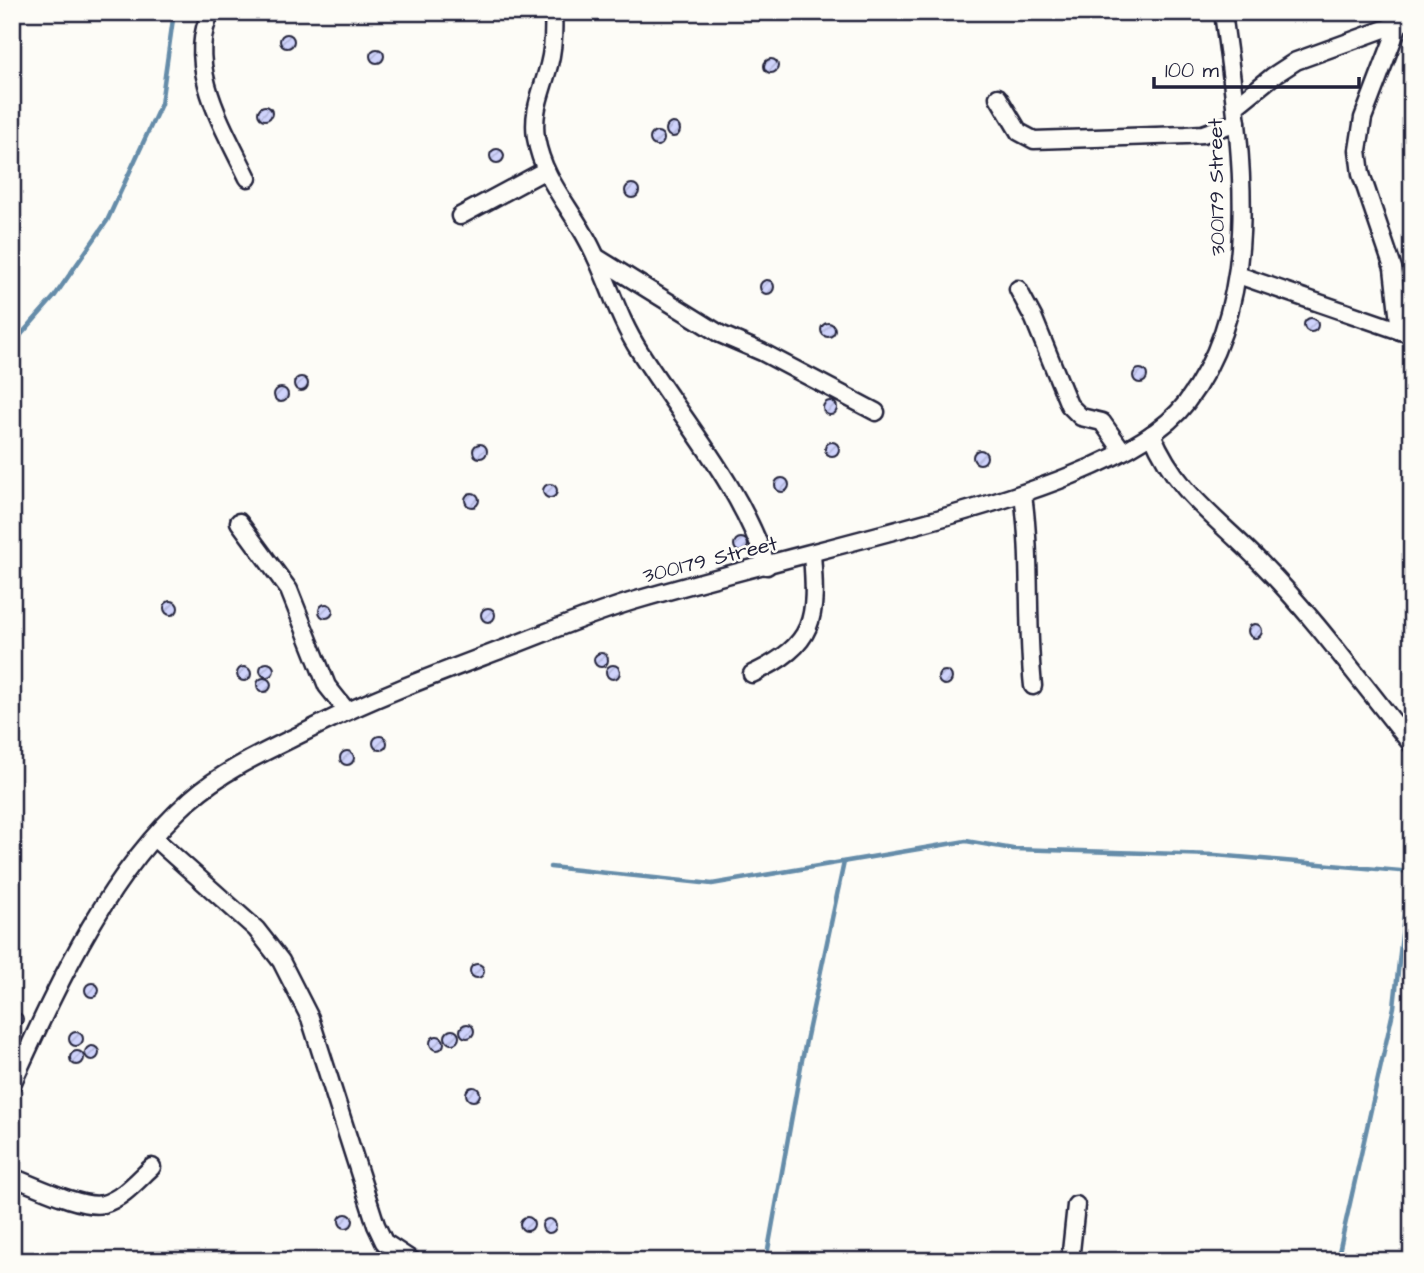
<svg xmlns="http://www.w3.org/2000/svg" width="1424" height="1273" viewBox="0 0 1424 1273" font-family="'Architects Daughter',sans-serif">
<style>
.shadow{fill:#0003}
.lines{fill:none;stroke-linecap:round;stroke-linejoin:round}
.stream{stroke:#658ca9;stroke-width:4.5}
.building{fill:url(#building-hatch);stroke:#22223b;stroke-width:2}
.minor-casing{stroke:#22223b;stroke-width:21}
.minor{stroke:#fdfcf7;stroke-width:16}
.labels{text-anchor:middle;stroke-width:5;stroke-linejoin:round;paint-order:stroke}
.street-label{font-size:21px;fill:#22223b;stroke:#fdfcf7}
</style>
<defs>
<pattern id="building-hatch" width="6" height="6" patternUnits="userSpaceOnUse" patternTransform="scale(1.75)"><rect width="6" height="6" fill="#cfd3fc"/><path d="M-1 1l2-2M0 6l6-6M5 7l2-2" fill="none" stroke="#b1b5d9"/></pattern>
</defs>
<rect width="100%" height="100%" fill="#fdfcf7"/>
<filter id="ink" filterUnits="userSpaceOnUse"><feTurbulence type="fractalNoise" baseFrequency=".0143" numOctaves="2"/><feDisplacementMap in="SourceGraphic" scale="14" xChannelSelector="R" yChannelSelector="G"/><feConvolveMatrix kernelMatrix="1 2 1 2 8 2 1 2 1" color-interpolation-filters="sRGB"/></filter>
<g filter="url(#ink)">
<g class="shadow">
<path d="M290,37L293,45L286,47L284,38Z"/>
<path d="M380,52L383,60L376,62L374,53Z"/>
<path d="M775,63L777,70L770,71L767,64Z"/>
<path d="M262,110L268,108L271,117L264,119Z"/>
<path d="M676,126L679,135L672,136L669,129Z"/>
<path d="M659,135L663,142L657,145L653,137Z"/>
<path d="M499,152L503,160L495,162L493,153Z"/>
<path d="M635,187L638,195L631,197L628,189Z"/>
<path d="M763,284H771L773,291L765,293Z"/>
<path d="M1314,321L1317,329L1310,331L1308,322Z"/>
<path d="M825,327H833L835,334L827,336Z"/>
<path d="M1137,373L1143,372L1146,380L1139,382Z"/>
<path d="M303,380L307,389L300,390L297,381Z"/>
<path d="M284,391L287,399L280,401L278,392Z"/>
<path d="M833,403L836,412L829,414L827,404Z"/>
<path d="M835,445L839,452L833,455L828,447Z"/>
<path d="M482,447L485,456L478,457L476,448Z"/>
<path d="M977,455L984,454L986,462L979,463Z"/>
<path d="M779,482L785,481L788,489L781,491Z"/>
<path d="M547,488H554L556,495L549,497Z"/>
<path d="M474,496L478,504L470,506L467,499Z"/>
<path d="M743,541L747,550L740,551L738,542Z"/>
<path d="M167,605L173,604L177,612L169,614Z"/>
<path d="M329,607L332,616L325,617L323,608Z"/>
<path d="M491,610L494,619L487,620L485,611Z"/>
<path d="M1257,627L1260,636L1253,637L1251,628Z"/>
<path d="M604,656L607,664L600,666L597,658Z"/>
<path d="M270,665L273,674L266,676L263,668Z"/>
<path d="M615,668L619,677L612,678L609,671Z"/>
<path d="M246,669L250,678L243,679L241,670Z"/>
<path d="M948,674L951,683L944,684L941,677Z"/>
<path d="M267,681L270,689L263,691L260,684Z"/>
<path d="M376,740L382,739L386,747L378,749Z"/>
<path d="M349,754L353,761L347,764L343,756Z"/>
<path d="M481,968L483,976L476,977L474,969Z"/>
<path d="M89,987H96L98,994L90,996Z"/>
<path d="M19,1015L23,1023L15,1024L12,1017Z"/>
<path d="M470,1027L473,1036L466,1037L463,1030Z"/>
<path d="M455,1032L459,1039L453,1043L448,1035Z"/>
<path d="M79,1035L82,1043L75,1045L73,1036Z"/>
<path d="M440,1039L443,1047L436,1049L433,1041Z"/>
<path d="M96,1050L98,1058L91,1059L88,1052Z"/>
<path d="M79,1054L82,1062L75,1064L72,1057Z"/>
<path d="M476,1090L479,1099L472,1100L470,1091Z"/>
<path d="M348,1216L352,1225L345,1226L342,1219Z"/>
<path d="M529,1220L533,1226L527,1230L523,1222Z"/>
<path d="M546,1223H553L555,1230L548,1232Z"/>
</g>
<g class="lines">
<g class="stream">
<path d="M12,345L54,297L107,221L161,104L174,12"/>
<path d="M550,867L712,884L966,841L1013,849L1215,855L1412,872"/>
<path d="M766,1261L802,1060L844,862"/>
<path d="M1337,1261L1394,1007L1409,872"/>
</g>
</g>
<g class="building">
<circle cx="287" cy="41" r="7"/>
<circle cx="377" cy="56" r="7"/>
<circle cx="771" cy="66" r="7"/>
<circle cx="265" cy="113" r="7"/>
<circle cx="673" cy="130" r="7"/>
<circle cx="657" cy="139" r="7"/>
<circle cx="497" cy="156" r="7"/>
<circle cx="632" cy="191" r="7"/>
<circle cx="767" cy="287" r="7"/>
<circle cx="1311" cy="325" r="7"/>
<circle cx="828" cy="330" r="7"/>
<circle cx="1140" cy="376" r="7"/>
<circle cx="301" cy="384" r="7"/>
<circle cx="281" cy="395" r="7"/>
<circle cx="830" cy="408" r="7"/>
<circle cx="832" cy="449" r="7"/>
<circle cx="480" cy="451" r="7"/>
<circle cx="980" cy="457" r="7"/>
<circle cx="782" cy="485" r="7"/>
<circle cx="550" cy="491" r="7"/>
<circle cx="472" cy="500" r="7"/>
<circle cx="741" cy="545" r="7"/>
<circle cx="171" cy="608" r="7"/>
<circle cx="326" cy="611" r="7"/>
<circle cx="488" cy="615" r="7"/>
<circle cx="1255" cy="631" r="7"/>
<circle cx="601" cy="660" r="7"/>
<circle cx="267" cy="670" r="7"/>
<circle cx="613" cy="672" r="7"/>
<circle cx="244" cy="674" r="7"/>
<circle cx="945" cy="678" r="7"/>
<circle cx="264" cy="685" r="7"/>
<circle cx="380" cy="743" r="7"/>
<circle cx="347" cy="758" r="7"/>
<circle cx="477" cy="971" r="7"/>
<circle cx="92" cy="990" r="7"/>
<circle cx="17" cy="1019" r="6"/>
<circle cx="467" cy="1031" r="7"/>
<circle cx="452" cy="1037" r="7"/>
<circle cx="76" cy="1039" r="7"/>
<circle cx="437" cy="1043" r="7"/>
<circle cx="92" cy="1053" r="7"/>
<circle cx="77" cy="1058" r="7"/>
<circle cx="473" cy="1094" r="7"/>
<circle cx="346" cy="1221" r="7"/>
<circle cx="527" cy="1224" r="7"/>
<circle cx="549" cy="1226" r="7"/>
</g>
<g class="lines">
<g class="minor-casing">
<g id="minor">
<path d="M211,12C184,66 225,130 248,178"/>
<path d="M553,12C554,29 553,49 549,65C542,92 532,110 536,138C543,179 569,205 588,241C608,278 616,315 640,352C685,423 740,485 767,566"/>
<path d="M1399,24L1363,118L1358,150L1361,174L1393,268L1400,331"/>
<path d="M998,97L1019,132L1034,140L1186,135L1203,134L1237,122"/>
<path d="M1236,106L1273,76L1296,61L1412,19"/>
<path d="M460,216L544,171"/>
<path d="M596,257L720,334L762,352L876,412"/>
<path d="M1238,275L1412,335"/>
<path d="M1018,289L1034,319L1069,405L1081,417L1102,422L1122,450"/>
<path d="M1152,434C1176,493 1219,519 1261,563C1316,619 1363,685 1412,745"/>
<path d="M1023,495C1032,559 1026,622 1033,686"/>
<path d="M239,522L289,590L327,686L347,711"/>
<path d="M752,674C816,644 817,619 812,554"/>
<path d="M154,838L256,929L281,961L310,1018L376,1225L384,1242L413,1261"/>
<path d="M12,1084C58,984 107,874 191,799C227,767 274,748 317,726C377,696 440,673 503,649C548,632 594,612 640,599C740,570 841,546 941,518C1009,499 1143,460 1186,403C1269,293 1239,138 1223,12"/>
<path d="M12,1177C34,1185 82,1209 103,1204C122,1199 138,1180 152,1167"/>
<path d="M1070,1261L1076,1205"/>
</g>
</g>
<use href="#minor" class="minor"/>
</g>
</g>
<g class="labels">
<g class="street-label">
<text transform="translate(1216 187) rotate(-91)" y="7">300179 Street</text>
<text transform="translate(710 559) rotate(-14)" y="7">300179 Street</text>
</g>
</g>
<rect width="1424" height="1273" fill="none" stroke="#fdfcf7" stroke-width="42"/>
<rect x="21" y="21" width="1382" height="1231" fill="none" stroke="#22223b" stroke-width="2.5" filter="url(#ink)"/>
<path d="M1154 77v10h205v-10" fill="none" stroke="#22223b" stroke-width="3.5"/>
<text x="1165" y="77" font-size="21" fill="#22223b" stroke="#fdfcf7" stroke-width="5" paint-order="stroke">100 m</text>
</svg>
